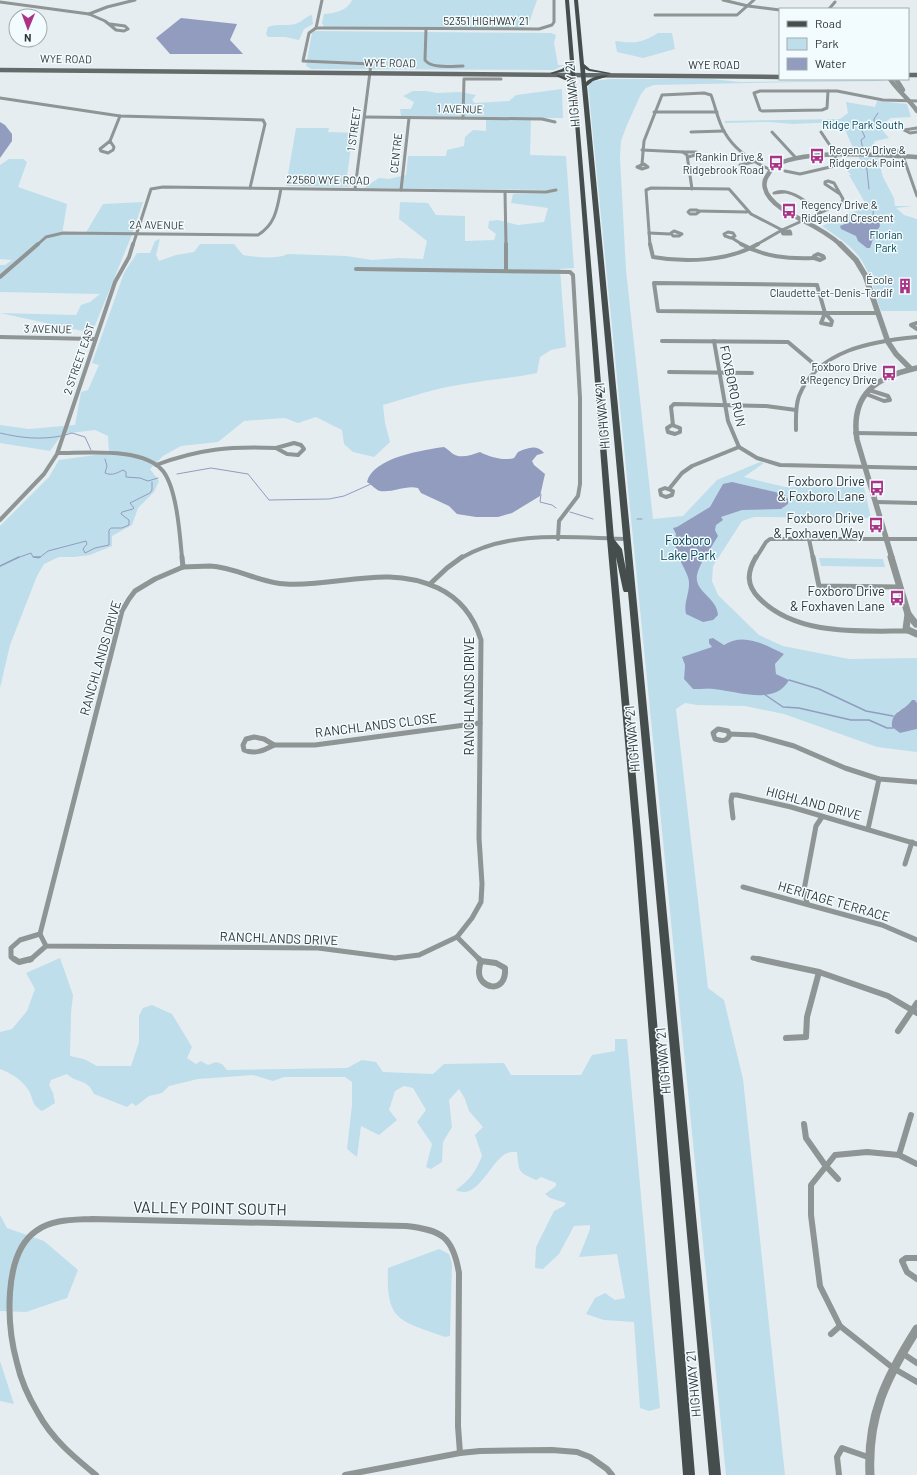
<svg xmlns="http://www.w3.org/2000/svg" width="917" height="1475" viewBox="0 0 917 1475" font-family="Barlow,sans-serif">
<style>
.green{fill:#bfdeeb;fill-rule:evenodd}
.water{fill:#919cbe}
.lines{fill:none;stroke-linecap:round;stroke-linejoin:round}
.stream-far1{stroke:#919cbe;stroke-width:1}
.stream{stroke:#919cbe;stroke-width:1.5}
.minor-far3{stroke:#8f9494;stroke-width:3}
.minor-far2{stroke:#8f9494;stroke-width:4}
.minor-far1{stroke:#8f9494;stroke-width:5}
.minor{stroke:#8f9494;stroke-width:6}
.tertiary-far3{stroke:#8f9494;stroke-width:4.5}
.tertiary-far2{stroke:#8f9494;stroke-width:5.5}
.tertiary-far1{stroke:#8f9494;stroke-width:7}
.tertiary{stroke:#8f9494;stroke-width:9}
.secondary{stroke:#646a6a;stroke-width:4.5}
.primary{fill:#464d4d;fill-rule:evenodd}
.labels{text-anchor:middle;stroke-width:3;stroke-linejoin:round;paint-order:stroke}
.far-street-label{font-size:11px;fill:#313536;stroke:#f2fbfe}
.far-park-label{font-size:11px;fill:#004153;stroke:#f2fbfe}
.far-poi-label{font-size:11px;fill:#313536;stroke:#f2fbfe;text-anchor:end}
.street-label{font-size:13px;fill:#313536;stroke:#f2fbfe}
.poi-label{font-size:13px;fill:#313536;stroke:#f2fbfe;text-anchor:end}
.park-label{font-size:13px;fill:#004153;stroke:#f2fbfe}
.near-street-label{font-size:16px;fill:#313536;stroke:#f2fbfe}
</style>
<rect width="100%" height="100%" fill="#e5edf1"/>
<g class="green">
<path d="M352,0H537L530,20L523,30L324,27L322,23L324,14C335,13 347,11 352,0Z"/>
<path d="M312,15L313,24L304,29L299,40L285,37H268L266,34L268,27C278,23 288,27 298,23C303,21 306,16 312,15Z"/>
<path d="M315,31L551,33L556,35L554,43L558,65H564L554,70L311,69L306,66L312,33Z"/>
<path d="M658,33H672L675,49L643,58L617,52L615,41C635,43 640,44 658,33Z"/>
<path d="M610,79H712L740,82L875,80L888,81L802,82L654,85L646,88L641,94L627,125L621,141L620,157L626,270L653,519L683,516L717,480L760,462L764,463L744,477L785,487H864L871,518L754,517L742,521L713,566L712,581L718,595L759,635L783,646L849,659L917,658V703L915,700L907,707L898,711L892,727L900,733L917,729V752L877,747L784,714L745,706L697,705L685,703L676,709L708,988L724,1000L743,1079L785,1475H726L588,85L593,81ZM713,638L724,645C743,632 765,646 784,654L775,664L776,674L789,680L719,689H693L684,679L685,665L683,657L713,647Z"/>
<path d="M562,89L563,118H531L530,155L566,156L574,268L560,269L566,347L551,350L540,357L537,373C513,378 488,380 464,384C436,388 410,397 383,405L385,423L390,442L374,457L353,452L344,444L342,430L316,417L298,423L285,418L244,421L218,442L181,446L163,456L150,469L159,481L154,492L138,508L132,525L112,536V546L90,555L74,557H59L44,564L37,576L10,645L0,688V526L49,477L59,460L109,453L108,436L95,430L62,434L50,451L0,443V425L29,429L75,425L81,392L88,390L99,365L92,363L124,273L137,253H150L155,241L160,239L156,255L159,261L176,255L194,252L200,244H234L243,255C257,257 274,260 288,254L346,256L372,260L399,258L423,259L427,241L399,219L400,202L428,203L436,215L465,216V241L494,240L496,234L488,228L489,221L498,220L518,225L544,222L548,208L511,203L513,194L551,193L549,190L364,188L379,178L389,179L406,175L408,156H446L447,150L464,146L465,137L473,130L486,131V118L401,116L400,109H411L414,102L403,96L413,91H426L437,93L460,92L476,95L472,100L475,103L509,101L516,95Z"/>
<path d="M877,101L907,104L911,117L891,118L882,124L883,131L889,138L875,141L871,151L854,150L843,125L836,122L793,124L768,122L725,123V122L724,121L840,119L848,113L846,102L875,107Z"/>
<path d="M296,128H329L328,132L357,133L355,140H352L347,176L353,180L352,185L349,187L286,186Z"/>
<path d="M859,157L878,158L883,177L894,198L895,206H913L896,208L904,215L917,219V311H881C875,295 871,275 862,261C853,246 836,236 822,226L867,206L849,175H851L846,169L858,168Z"/>
<path d="M9,159H23L27,162L18,187L67,204L62,234H85L103,204L143,202L131,237L92,333L0,313L76,315L81,305L90,302L100,294L0,292V265H5L12,260L0,259V165Z"/>
<path d="M819,558L883,559L885,567L821,566Z"/>
<path d="M60,958L73,995L71,1013L70,1056L84,1059L97,1066H131L139,1042V1016L143,1008L152,1005L172,1014L192,1047L187,1058L196,1064L201,1061L208,1065L216,1062L222,1064L227,1070L347,1068L362,1060L376,1062L383,1072L433,1074L444,1064L504,1063L511,1075H581L592,1055L615,1051V1039H627L660,1408L649,1411L640,1408L634,1322L604,1320L586,1314L595,1298L605,1293L615,1300L625,1298L617,1254L579,1257L590,1229V1225L574,1226L559,1254L543,1269L535,1268L536,1247L554,1211L564,1206L566,1203L550,1198L545,1194L556,1186V1183L541,1177L536,1180C517,1172 519,1171 517,1152C514,1152 508,1152 505,1154C490,1163 477,1201 456,1190C470,1180 476,1171 482,1156L475,1135L483,1127L469,1111L465,1099L459,1089L449,1100L452,1127L443,1142L442,1162L431,1169L426,1167L432,1144L417,1122L426,1110L413,1088L404,1086L395,1091L389,1110L397,1120L379,1135L361,1126L357,1157L347,1149L352,1105V1082L345,1077H284L273,1081L253,1075L198,1079L169,1086L162,1093L149,1096L136,1106L132,1103L127,1107L94,1094C87,1078 77,1084 67,1074L51,1080L49,1085L53,1093L55,1103L42,1111C30,1104 34,1097 27,1088C20,1078 10,1073 0,1069V1032L12,1029L27,1011L35,989L26,973Z"/>
<path d="M0,1215L7,1228L44,1241L78,1270L67,1298L26,1312L0,1311Z"/>
<path d="M439,1249L449,1254L452,1264L450,1336L445,1337C399,1320 386,1322 388,1268Z"/>
<path d="M0,1361L14,1404L0,1401Z"/>
</g>
<g class="water">
<path d="M181,18L237,24L230,40L243,54H170L156,38Z"/>
<path d="M0,122L5,125L12,134V141L0,158Z"/>
<path d="M867,215L873,216L879,220L880,226L874,236L870,248H867L858,241L856,236L841,229L840,226Z"/>
<path d="M444,447C448,449 450,452 453,454C461,459 471,455 480,452C490,457 503,461 514,458L518,452C527,448 537,444 544,453L537,455L532,461L534,465L545,474L540,496L512,513L498,517H476L457,514L449,506L421,493L418,488C405,485 393,493 380,491C376,490 371,484 367,482C373,457 424,450 444,447Z"/>
<path d="M732,482L784,494L788,499V504L781,509L742,510L721,517L723,520L716,525L715,530L718,536L707,554H702L704,557C702,563 698,569 697,575C694,592 717,597 718,615L713,620L703,622L686,614C683,602 692,589 688,577C683,563 671,549 676,534L673,528L677,527L710,507L723,484Z"/>
<path d="M713,638L724,645C744,632 765,645 784,654L775,664L776,674L789,680C776,704 743,693 721,690C712,688 702,689 693,689L684,679L685,665L682,657L712,647L709,643V639Z"/>
<path d="M912,700H915L917,703V729L900,733L892,727C891,710 904,712 912,700Z"/>
</g>
<g class="lines">
<g class="stream-far1">
<path d="M863,149L861,140L865,137L861,129L874,123V119L878,113"/>
<path d="M866,161L869,189"/>
<path d="M873,216L874,201"/>
<path d="M0,433C21,438 40,440 61,436"/>
<path d="M65,435L72,433L85,437L91,450"/>
<path d="M105,459L107,466L105,473C112,476 117,473 123,470L126,472V477L140,478L148,481L158,478"/>
<path d="M177,474L211,468L248,474L269,500L329,499L344,496L371,484"/>
<path d="M541,494L540,502L552,505L556,508"/>
<path d="M570,512L593,519"/>
<path d="M637,519H642"/>
<path d="M17,558L31,553L33,557L39,558L48,551L86,541L87,544L83,549L85,553L95,548L109,545V530L111,528H122L129,525V520L121,514L122,512L133,509L134,508L130,503L150,493L152,490V482"/>
</g>
<g class="stream">
<path d="M34,557H40"/>
<path d="M0,566L19,557"/>
<path d="M789,680L819,689L866,711L893,716"/>
<path d="M764,694L783,707L799,708L851,720H869L887,728H893"/>
</g>
<g class="minor-far3">
<path d="M723,0L748,6L780,10"/>
<path d="M0,2L89,14L105,21L116,30L124,31L128,29L125,26L110,24"/>
<path d="M829,9L835,2"/>
<path d="M89,14L107,7L135,0"/>
<path d="M655,15H737L754,0"/>
<path d="M316,28L539,29L552,25L554,22V0"/>
<path d="M316,28L309,33L303,61L371,64L355,189"/>
<path d="M316,28L322,0"/>
<path d="M426,29L425,60C431,69 453,66 463,66"/>
<path d="M760,91H828L827,108L822,110L762,111L760,110L754,93Z"/>
<path d="M828,91H837L883,100L917,101"/>
<path d="M0,98L120,116L263,120L265,124L250,188"/>
<path d="M654,112H717"/>
<path d="M365,117L542,119L555,122"/>
<path d="M463,118L464,79H501"/>
<path d="M917,128L904,130L910,133L917,132"/>
<path d="M691,132L724,131"/>
<path d="M772,132L796,158"/>
<path d="M110,141L114,147L113,150L108,153L101,151L100,149Z"/>
<path d="M110,141L120,116"/>
<path d="M642,150L683,152L687,155L692,189"/>
<path d="M683,152H696L699,154L688,157"/>
<path d="M896,156L895,151H901L905,156"/>
<path d="M903,156L917,196"/>
<path d="M642,164L644,141L662,95L704,93L711,95C716,108 718,122 725,133C735,150 753,162 771,170"/>
<path d="M644,164L648,167L642,169L637,167Z"/>
<path d="M740,165L753,162"/>
<path d="M785,171L800,174L839,165L831,147L821,132"/>
<path d="M401,190L409,118"/>
<path d="M505,192L506,245"/>
<path d="M784,192L774,193C789,186 809,204 820,212"/>
<path d="M690,210H697L699,212L696,214H690L688,212Z"/>
<path d="M698,211L747,212"/>
<path d="M782,230L783,231"/>
<path d="M782,230L842,203L843,199L834,183L828,181L825,182V184L840,194"/>
<path d="M674,231L682,234L679,236H673L671,233Z"/>
<path d="M785,231H790L791,234H783L782,232Z"/>
<path d="M728,232L733,233L735,236L731,238L725,236L724,234Z"/>
<path d="M649,233L670,234"/>
<path d="M732,238L743,245"/>
<path d="M37,245L46,237L63,233L258,235C276,224 277,208 281,189"/>
<path d="M133,245L151,189L163,187L546,192L556,190"/>
<path d="M650,245L646,190L651,188L729,189L751,214L782,230"/>
<path d="M756,245L782,230"/>
</g>
<g class="minor-far2">
<path d="M506,244V270"/>
<path d="M650,244L653,257C686,263 729,261 758,244"/>
<path d="M741,244C764,257 788,259 814,258"/>
<path d="M818,254L823,256L824,258L820,260L814,258V256Z"/>
<path d="M356,269L570,272L573,275L580,398V484L578,496L559,521L558,539"/>
<path d="M0,277L38,244"/>
<path d="M654,283L817,285L825,313L658,311Z"/>
<path d="M825,313H878"/>
<path d="M825,313L832,321L831,325L821,323Z"/>
<path d="M917,323L911,325L917,329"/>
<path d="M0,337L95,339"/>
<path d="M662,341L788,342L814,364L821,367"/>
<path d="M714,341L728,421L739,447L757,458L780,465L917,468"/>
<path d="M669,372L752,373"/>
<path d="M866,394L884,401L890,400L888,396L869,390"/>
<path d="M672,425L680,428V432L675,434L668,432L667,428Z"/>
<path d="M673,425L671,407L674,404L766,406L796,410"/>
<path d="M796,430C796,419 795,407 799,396C817,350 873,341 917,337"/>
<path d="M855,433L917,434"/>
<path d="M294,443L301,445L304,449L298,455L287,454L276,448Z"/>
<path d="M59,453C87,453 144,447 163,471C177,489 180,536 182,558"/>
<path d="M156,465C199,449 230,446 276,448"/>
<path d="M665,488L673,491L672,495L666,497L661,495L660,490Z"/>
<path d="M669,489L682,473L692,466L739,447"/>
<path d="M876,502L917,503"/>
<path d="M0,520L44,474L57,454L115,282L129,257L133,244"/>
<path d="M809,539L813,558"/>
<path d="M461,558C510,529 573,538 627,539"/>
<path d="M756,558L766,542L770,539H917"/>
</g>
<g class="minor-far1">
<path d="M182,557L183,567"/>
<path d="M756,557C747,572 746,585 759,598C796,636 858,631 907,631"/>
<path d="M813,557L819,586L900,587"/>
<path d="M210,566C236,567 259,583 286,584C339,587 386,564 438,588C461,599 474,617 481,640L479,838L482,884L481,902L472,918L457,937L419,955L395,958L318,948L46,946L40,934L122,611L129,599L135,591L155,579L183,567Z"/>
<path d="M430,584L447,568L462,557"/>
<path d="M718,729L728,731L730,735C726,742 722,741 715,739L713,733Z"/>
<path d="M729,734L754,735L794,746L845,768L879,779L917,782"/>
<path d="M254,737L264,739L274,745C264,750 255,755 244,750L243,745L246,739Z"/>
<path d="M274,745H315L480,723"/>
<path d="M733,818L731,801L732,795H737L791,807L917,844"/>
<path d="M868,829L879,779"/>
<path d="M905,864L912,842"/>
<path d="M743,887L882,925L917,940"/>
<path d="M807,903L804,890L816,826L822,817"/>
<path d="M457,937L480,960"/>
<path d="M753,958L763,960"/>
<path d="M16,960L11,957V948L20,940L40,934"/>
<path d="M30,960L46,946"/>
</g>
<g class="minor">
<path d="M14,959L19,962L31,959"/>
<path d="M479,959L481,961"/>
<path d="M758,959L819,972L888,996L917,1013"/>
<path d="M481,961L496,963L505,968C507,995 478,989 479,971C479,968 480,964 481,961Z"/>
<path d="M898,1031L917,1003"/>
<path d="M786,1038L806,1037L807,1017L819,972"/>
<path d="M804,1124L806,1138L825,1165L838,1179"/>
<path d="M899,1155L911,1115"/>
<path d="M917,1164L899,1155L867,1152L835,1155L811,1185V1215L820,1286L840,1326L893,1368L917,1382"/>
<path d="M917,1258H906L902,1261L907,1272L917,1279"/>
<path d="M831,1334L840,1326"/>
<path d="M902,1353L917,1363"/>
<path d="M96,1475C74,1457 52,1439 38,1413C29,1398 21,1381 17,1363C7,1327 2,1255 36,1231C52,1219 73,1220 92,1219L406,1226C442,1230 453,1237 459,1273L458,1426L460,1453"/>
<path d="M345,1475L460,1453L480,1451L552,1450L577,1452L590,1457L607,1469L612,1475"/>
<path d="M839,1475L837,1457L842,1448L868,1457"/>
</g>
<g class="tertiary-far3">
<path d="M890,79C898,91 909,99 917,111"/>
<path d="M896,79L903,90"/>
<path d="M841,245C829,234 814,226 800,219C789,213 778,208 770,198C765,192 762,183 767,176C769,174 770,170 772,168C795,148 886,155 917,157"/>
</g>
<g class="tertiary-far2">
<path d="M840,244L856,260L865,275L888,342L896,354L911,369"/>
<path d="M892,558L857,440C850,394 876,377 917,368"/>
</g>
<g class="tertiary-far1">
<path d="M891,557L908,614L916,624"/>
<path d="M908,614L906,629L917,634"/>
</g>
<path class="tertiary" d="M870,1475C867,1416 886,1378 917,1329"/>
<g class="secondary">
<path d="M0,70L780,77"/>
<path d="M908,75H917"/>
</g>
<path class="primary" d="M565,0H569L614,539L622,549L626,570L574,0H578L584,64L590,69L611,73L609,74L589,71L585,69L586,82C591,77 604,74 609,76L593,81L587,86L721,1475H709L628,592H624L623,590L616,557L642,843L695,1475H683L634,843L607,539L572,84L567,81L556,76L558,75L571,79L570,68L566,71L552,74L550,73L562,69L570,63Z"/>
</g>
<defs>
<g id="bus-bare" transform="scale(1.2)"><path d="M-5-6H5V4H4V6H2V4H-2V6H-4V4H-5ZM-3.5-4V0h7V-4ZM-3.5 1.2v1.5H-2V1.2ZM2 1.2v1.5H3.5V1.2Z" fill="#ac3286" stroke="#f2fbfe" stroke-width="2.5" paint-order="stroke"/></g>
<g id="building-bare" transform="scale(1.2)"><path d="M-4-6H4V6H1V3H-1V6H-4ZM-2.5-4.3h1.7v1.8h-1.7ZM.8-4.3h1.7v1.8H.8ZM-2.5-1h1.7V.8h-1.7ZM.8-1h1.7V.8H.8Z" fill="#ac3286" stroke="#f2fbfe" stroke-width="2.5" paint-order="stroke"/></g>
</defs>
<g fill-rule="evenodd">
<use href="#bus-bare" x="817" y="156"/>
<use href="#bus-bare" x="776" y="163"/>
<use href="#bus-bare" x="789" y="211"/>
<use href="#building-bare" x="905" y="286"/>
<use href="#bus-bare" x="889" y="373"/>
<use href="#bus-bare" x="877" y="488"/>
<use href="#bus-bare" x="876" y="525"/>
<use href="#bus-bare" x="897" y="598"/>
</g>
<g class="labels">
<g class="far-street-label">
<text x="486" y="25">52351 HIGHWAY 21</text>
<text transform="translate(66 59) rotate(1)" y="4">WYE ROAD</text>
<text transform="translate(390 63) rotate(1)" y="4">WYE ROAD</text>
<text x="714" y="69">WYE ROAD</text>
<text transform="translate(460 109) rotate(1)" y="4">1 AVENUE</text>
<text transform="translate(354 129) rotate(-82)" y="4">1 STREET</text>
<text transform="translate(396 153) rotate(-84)" y="4">CENTRE</text>
<text transform="translate(328 180) rotate(1)" y="4">22560 WYE ROAD</text>
<text transform="translate(157 225) rotate(1)" y="4">2A AVENUE</text>
<text transform="translate(48 329) rotate(1)" y="4">3 AVENUE</text>
<text transform="translate(79 359) rotate(-71)" y="4">2 STREET EAST</text>
</g>
<g class="far-park-label">
<text x="863" y="129">Ridge Park South</text>
<text x="886" y="239">Florian<tspan x="886" dy="13">Park</tspan></text>
</g>
<g class="far-poi-label">
<text x="829" y="154" text-anchor="start">Regency Drive &amp;<tspan x="829" dy="13">Ridgerock Point</tspan></text>
<text x="764" y="161">Rankin Drive &amp;<tspan x="764" dy="13">Ridgebrook Road</tspan></text>
<text x="801" y="209" text-anchor="start">Regency Drive &amp;<tspan x="801" dy="13">Ridgeland Crescent</tspan></text>
<text x="893" y="284">École<tspan x="893" dy="13">Claudette-et-Denis-Tardif</tspan></text>
<text x="877" y="371">Foxboro Drive<tspan x="877" dy="13">&amp; Regency Drive</tspan></text>
</g>
<g class="street-label">
<text transform="translate(572 94) rotate(-95)" y="5">HIGHWAY 21</text>
<text transform="translate(733 386) rotate(78)" y="5">FOXBORO RUN</text>
<text transform="translate(602 416) rotate(-95)" y="5">HIGHWAY 21</text>
<text transform="translate(100 658) rotate(-74)" y="5">RANCHLANDS DRIVE</text>
<text transform="translate(469 696) rotate(-90)" y="5">RANCHLANDS DRIVE</text>
<text transform="translate(376 725) rotate(-7)" y="5">RANCHLANDS CLOSE</text>
<text transform="translate(632 739) rotate(-95)" y="5">HIGHWAY 21</text>
<text transform="translate(814 803) rotate(15)" y="5">HIGHLAND DRIVE</text>
<text transform="translate(834 901) rotate(16)" y="5">HERITAGE TERRACE</text>
<text transform="translate(279 938) rotate(2)" y="5">RANCHLANDS DRIVE</text>
<text transform="translate(663 1061) rotate(-95)" y="5">HIGHWAY 21</text>
<text transform="translate(693 1384) rotate(-95)" y="5">HIGHWAY 21</text>
</g>
<g class="poi-label">
<text x="865" y="486">Foxboro Drive<tspan x="865" dy="15">&amp; Foxboro Lane</tspan></text>
<text x="864" y="523">Foxboro Drive<tspan x="864" dy="15">&amp; Foxhaven Way</tspan></text>
<text x="885" y="596">Foxboro Drive<tspan x="885" dy="15">&amp; Foxhaven Lane</tspan></text>
</g>
<g class="park-label">
<text x="688" y="545">Foxboro<tspan x="688" dy="15">Lake Park</tspan></text>
</g>
<g class="near-street-label">
<text transform="translate(210 1208) rotate(1)" y="6">VALLEY POINT SOUTH</text>
</g>
</g>
<rect x="779" y="8" width="130" height="72" fill="#f2fbfe" stroke="#a5acae"/>
<rect x="787" y="21" width="20" height="6" fill="#464d4d" stroke="#a5acae"/>
<text x="815" y="28" font-size="12" fill="#313536">Road</text>
<rect x="787" y="38" width="20" height="12" fill="#bfdeeb" stroke="#a5acae"/>
<text x="815" y="48" font-size="12" fill="#313536">Park</text>
<rect x="787" y="58" width="20" height="12" fill="#919cbe" stroke="#a5acae"/>
<text x="815" y="68" font-size="12" fill="#313536">Water</text>
<g transform="translate(28 28) rotate(181)"><circle r="19" fill="#f2fbfe" stroke="#a5acae"/>
<path d="M0-3L7 15L0 10L-7 15Z" fill="#ac3286"/>
<text y="-6" font-size="11" font-weight="bold" text-anchor="middle" fill="#313536">N</text>
</g>
</svg>
